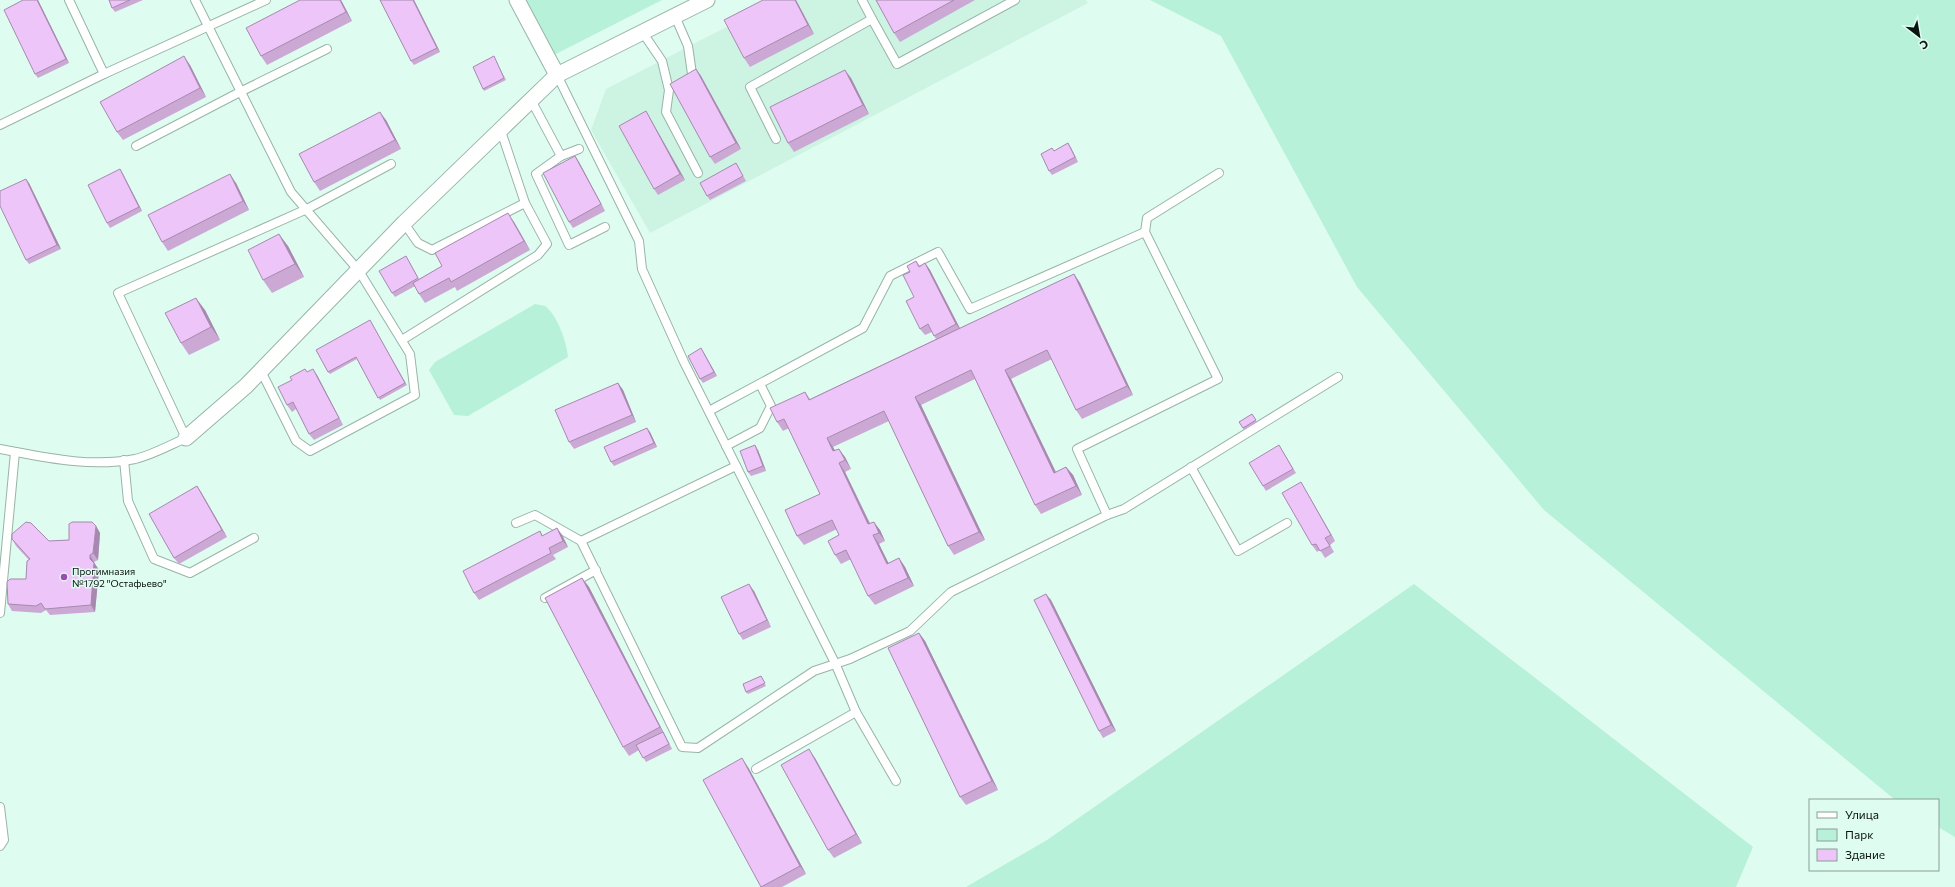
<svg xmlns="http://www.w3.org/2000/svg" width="1955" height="887" viewBox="0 0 1955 887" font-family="Commissioner,sans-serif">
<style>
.built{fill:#cdf3e3}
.green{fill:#b7f1d9}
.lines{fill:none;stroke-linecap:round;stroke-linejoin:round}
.service-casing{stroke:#98b4a8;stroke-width:10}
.minor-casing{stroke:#98b4a8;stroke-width:17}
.service{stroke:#fff;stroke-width:8}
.minor{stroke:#fff;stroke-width:15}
.wall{fill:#cca9d5}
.shaded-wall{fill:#a68aae}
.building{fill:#edc5f8;stroke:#a68aae}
.poi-dot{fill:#9f49b7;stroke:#dffcf0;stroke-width:1.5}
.labels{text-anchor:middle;stroke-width:3;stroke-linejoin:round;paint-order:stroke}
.poi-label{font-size:10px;fill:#0a1410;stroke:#dffcf0;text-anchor:start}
</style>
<rect width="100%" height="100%" fill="#dffcf0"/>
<path class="built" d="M779,0H1086L1088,3L650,233L591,130L606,89Z"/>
<g class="green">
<path d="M526,0H662L552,56Z"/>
<path d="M1150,0H1955V837L1938,827V800L1894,799L1544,510L1357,287L1221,36Z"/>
<path d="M535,304C538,305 542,305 545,306C557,314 567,343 568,357L468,416L454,415L429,370L435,362Z"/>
<path d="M1414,584L1753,847L1736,887H966L1047,840Z"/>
</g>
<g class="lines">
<g class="service-casing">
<g id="service">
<path d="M69,0L104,74"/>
<path d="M195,0L291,192L359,271L410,354L415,395L310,451L296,441L261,371"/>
<path d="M675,16L688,46L692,74"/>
<path d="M872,19L897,64L1015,0"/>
<path d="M643,33L662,61L669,90L666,112L698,173"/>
<path d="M557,75L639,241L642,269L684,362L835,663L856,712L896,781"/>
<path d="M531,100L561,156"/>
<path d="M0,125L104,74L266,0"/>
<path d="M776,139L750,87L872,19L862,0"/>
<path d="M136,146L240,92L327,49"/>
<path d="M579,149L561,156L536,174L569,245L605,227"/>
<path d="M404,223L418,243L432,250L525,203"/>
<path d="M1145,232L1147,218L1219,173"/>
<path d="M402,340L538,255L547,244L525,203L501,131"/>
<path d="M709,411L863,328L890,276L938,252L970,309L1145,232L1218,379L1077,449L1107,515"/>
<path d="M726,446L760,428L771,406L760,384"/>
<path d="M0,449C43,457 90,468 135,459C152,455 170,445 186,438L118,293L307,209L391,164"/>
<path d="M124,460L128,501L154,559L190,573L254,538"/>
<path d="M736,466L581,541L682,747L698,748L814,671L850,659L910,631L951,592L1107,515L1124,509L1338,377"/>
<path d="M1191,467L1238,551L1287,523"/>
<path d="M516,523L535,515L581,541"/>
<path d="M545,598L596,570"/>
<path d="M0,613L15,452"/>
<path d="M756,769L856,712"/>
<path d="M0,807L4,840L0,846"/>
</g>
</g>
<g class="minor-casing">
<g id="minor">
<path d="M517,0L557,75"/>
<path d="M186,438L246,386L404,223L557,75L707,0"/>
</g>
</g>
<use href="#service" class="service"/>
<use href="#minor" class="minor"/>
</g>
<g class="wall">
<path d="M23,0H38L69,63L38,78L35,74Z"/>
<path d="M109,0H143L115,12L112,8Z"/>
<path d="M300,0H341L352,21L267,65L261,56Z"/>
<path d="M380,0H414L440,52L414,65L411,61Z"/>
<path d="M796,0L814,34L750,67L744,58Z"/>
<path d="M876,0H975L900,42L894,33Z"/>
<path d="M495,59L506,80L484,91L483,89Z"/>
<path d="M190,65L206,97L123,140L117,132Z"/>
<path d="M696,69L701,76L741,149L715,164L710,157Z"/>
<path d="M851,78L869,114L794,152L788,143Z"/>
<path d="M646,111L650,118L685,180L658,195L654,189Z"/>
<path d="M386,120L401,149L320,191L314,182Z"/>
<path d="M1068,143L1071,148L1078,162L1052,175L1049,171L1054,151Z"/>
<path d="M575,156L579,162L605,211L573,228L569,222Z"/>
<path d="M736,163L746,181L710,200L707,196Z"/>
<path d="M120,169L123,174L142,211L110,228L107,223Z"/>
<path d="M29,183L61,249L29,264L26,260Z"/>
<path d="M236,183L249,210L168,251L162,242Z"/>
<path d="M514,222L530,250L457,291L455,287L425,303L419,294L415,286L395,297L392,293L409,261L419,279L442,266Z"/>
<path d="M288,246L304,277L272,293L263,280Z"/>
<path d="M916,261L920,266L925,263L930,270L960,328L1074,274L1080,283L1133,395L1082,419L1076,410L1052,359L1011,379L1056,472L1066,467L1073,475L1082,495L1041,514L1035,505L975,379L921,405L985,540L954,555L948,546L889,421L833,447L835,450L845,457L851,469L845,472L870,523L880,530L885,541L879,544L888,563L899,558L905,567L914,586L875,605L868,596L851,559L841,564L835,555L839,535L837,529L804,545L797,536L820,494L789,428L783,431L777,422L805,392L810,399L936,339L932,332L925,335L920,329L910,272Z"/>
<path d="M205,310L220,340L189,355L181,343Z"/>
<path d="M371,322L407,385L380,400L357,359L330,374L328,372Z"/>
<path d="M704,353L717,376L703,383L700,379Z"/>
<path d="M307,372L317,375L343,425L314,440L309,434L296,409L292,412L287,405Z"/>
<path d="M618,383L623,390L636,422L574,449L569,442Z"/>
<path d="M1252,414L1257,422L1244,430L1239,422Z"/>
<path d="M650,432L657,447L614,466L611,462Z"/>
<path d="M1279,445L1296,473L1266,491L1263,486Z"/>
<path d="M758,450L766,471L751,476L748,472Z"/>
<path d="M197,486L201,492L227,537L179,564L174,558Z"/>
<path d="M1305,489L1335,541L1330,545L1334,552L1325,558L1320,550L1317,552L1312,545Z"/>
<path d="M96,526L100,533L98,560L94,562L95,564L99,570L95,612L50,615L46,610L41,613L12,611L8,604L26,579L29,560L16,546L12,539L49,541L69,540Z"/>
<path d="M557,528L562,535L568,547L553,555L556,559L479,600L474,593L540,531L543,536Z"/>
<path d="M582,578L589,587L672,749L646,762L639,750L629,756L623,747Z"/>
<path d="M754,591L771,627L743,640L739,634Z"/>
<path d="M1051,600L1116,731L1103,738L1099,731Z"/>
<path d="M919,633L925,641L998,790L966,805L960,797Z"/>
<path d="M761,676L766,686L748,694L746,692Z"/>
<path d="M815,758L862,843L834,858L828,850Z"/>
<path d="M748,767L806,874L782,887H761Z"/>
</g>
<g class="shaded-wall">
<path d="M37,0H38L69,63L66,59Z"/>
<path d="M340,0H341L352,21L346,12Z"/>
<path d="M413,0H414L440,52L437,48Z"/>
<path d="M795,0H796L814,34L808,25Z"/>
<path d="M184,56L190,65L206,97L200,88Z"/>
<path d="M696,69L701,76L741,149L736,143Z"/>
<path d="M845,70L851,78L869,114L863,105Z"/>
<path d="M646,111L650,118L685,180L680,174Z"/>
<path d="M380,112L386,120L401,149L395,140Z"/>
<path d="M1068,143L1071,148L1078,162L1075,157Z"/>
<path d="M575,156L579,162L605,211L601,204Z"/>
<path d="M120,169L123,174L142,211L139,207Z"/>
<path d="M230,174L236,183L249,210L243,201Z"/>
<path d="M26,179L29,183L61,249L57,245Z"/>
<path d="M508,213L514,222L530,250L524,241Z"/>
<path d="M279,234L288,246L304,277L295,264Z"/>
<path d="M925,263L930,270L961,331L956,324Z"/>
<path d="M1074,274L1080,283L1133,395L1127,386Z"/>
<path d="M196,298L205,310L220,340L211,327Z"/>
<path d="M701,348L704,353L717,376L714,372Z"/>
<path d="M313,369L317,375L343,425L339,418Z"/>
<path d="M1005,370L1011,379L1060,481L1054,473Z"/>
<path d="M618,383L623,390L636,422L632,415Z"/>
<path d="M915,397L921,405L985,540L979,532Z"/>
<path d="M647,428L650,432L657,447L654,443Z"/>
<path d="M827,438L833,447L839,460L833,451Z"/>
<path d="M755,445L758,450L766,471L763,466Z"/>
<path d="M839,449L845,457L851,469L845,460Z"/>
<path d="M839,463L845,472L874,533L868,524Z"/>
<path d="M1066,467L1073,475L1082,495L1076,486Z"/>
<path d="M1301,482L1305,489L1335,541L1331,535Z"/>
<path d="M197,486L201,492L227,537L222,530Z"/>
<path d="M874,522L880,530L885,541L879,533Z"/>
<path d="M96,526L100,533L98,560L93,553Z"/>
<path d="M557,528L562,535L568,547L563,541Z"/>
<path d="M873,535L879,544L893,572L887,564Z"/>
<path d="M90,555L94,562L95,564L99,570L95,612L91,605Z"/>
<path d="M899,558L905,567L914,586L908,578Z"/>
<path d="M582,578L589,587L672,749L660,727Z"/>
<path d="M749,584L754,591L771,627L767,620Z"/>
<path d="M1046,594L1051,600L1116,731L1111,725Z"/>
<path d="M919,633L925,641L998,790L992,781Z"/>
<path d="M809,749L815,758L862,843L856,834Z"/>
<path d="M742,758L748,767L806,874L800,866Z"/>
</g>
<g class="building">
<path d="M23,0H37L66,59L35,74L4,10Z"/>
<path d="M109,0H130L112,8Z"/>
<path d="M300,0H340L346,12L261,56L246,28Z"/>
<path d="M380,0H413L437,48L411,61Z"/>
<path d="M763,0H795L808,25L744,58L724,20Z"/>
<path d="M876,0H954L894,33Z"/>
<path d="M184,56L200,88L117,132L100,102Z"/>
<path d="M494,56L504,78L483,89L473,67Z"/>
<path d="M696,69L736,143L710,157L670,84Z"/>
<path d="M845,70L863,105L788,143L770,107Z"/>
<path d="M646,111L680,174L654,189L619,126Z"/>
<path d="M380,112L395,140L314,182L299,154Z"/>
<path d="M1068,143L1075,157L1049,171L1041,154L1052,148L1054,151Z"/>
<path d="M575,156L601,204L569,222L543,173Z"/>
<path d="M736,163L743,176L707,196L700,183Z"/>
<path d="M120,169L139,207L107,223L88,185Z"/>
<path d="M230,174L243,201L162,242L148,215Z"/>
<path d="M26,179L57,245L26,260L0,206V191Z"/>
<path d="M508,213L524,241L451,282L449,278L419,294L413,283L442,266L435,253Z"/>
<path d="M279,234L295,264L263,280L248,250Z"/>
<path d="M406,256L418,278L392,293L379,271Z"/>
<path d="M916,261L919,267L925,263L956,324L934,336L928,324L920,329L906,301L914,297L903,275L910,272L907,266Z"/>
<path d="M1074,274L1127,386L1076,410L1047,350L1005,370L1054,473L1066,467L1076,486L1035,505L971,370L915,397L979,532L948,546L884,411L827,438L833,451L839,449L845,460L839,463L868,524L874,522L879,533L873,535L887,564L899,558L908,578L868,596L846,550L835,555L828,541L839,535L832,520L797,536L785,510L820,494L784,419L777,422L770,408L805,392L809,400Z"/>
<path d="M196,298L211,327L181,343L165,313Z"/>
<path d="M370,320L405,383L378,398L356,357L328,372L316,350Z"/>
<path d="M701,348L714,372L700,379L688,356Z"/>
<path d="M305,369L307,372L313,369L339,418L309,434L293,402L287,405L278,387L292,380L290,377Z"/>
<path d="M618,383L632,415L569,442L555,410Z"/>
<path d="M1252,414L1256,420L1243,428L1239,422Z"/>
<path d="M647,428L654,443L611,462L604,447Z"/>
<path d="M755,445L763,466L748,472L740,451Z"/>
<path d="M1279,445L1293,469L1263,486L1249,463Z"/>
<path d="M1301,482L1331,535L1325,538L1330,546L1320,551L1316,544L1312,545L1282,493Z"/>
<path d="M197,486L222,530L174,558L149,514Z"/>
<path d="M26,522L31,523L49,541L69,540V524L72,522H92L96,526L93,553L90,555V559L94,563L91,605L45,609L41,603L36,606L8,604L7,582L10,579H26L27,561L30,559L12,539V534Z"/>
<path d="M557,528L563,541L549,548L551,553L474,593L463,571L540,531L542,536Z"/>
<path d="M582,578L660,727L623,747L545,598Z"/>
<path d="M749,584L767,620L739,634L721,597Z"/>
<path d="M1046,594L1111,725L1099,731L1034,600Z"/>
<path d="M919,633L992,781L960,797L888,648Z"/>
<path d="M761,676L765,683L746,692L743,684Z"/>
<path d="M663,732L669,744L643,758L636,745Z"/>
<path d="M809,749L856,834L828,850L781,765Z"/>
<path d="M742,758L800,866L761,887L703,780Z"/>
</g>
<circle class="poi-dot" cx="64" cy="577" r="4"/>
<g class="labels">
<g class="poi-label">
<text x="72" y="575">Прогимназия<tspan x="72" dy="12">№1792 "Остафьево"</tspan></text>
</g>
</g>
<rect x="1809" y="799" width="130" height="72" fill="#dffcf0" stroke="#8a9f96"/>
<rect x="1817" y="812" width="20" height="6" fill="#ffffff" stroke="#8a9f96"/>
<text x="1845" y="819" font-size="12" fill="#0a1410">Улица</text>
<rect x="1817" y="829" width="20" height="12" fill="#b7f1d9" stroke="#8a9f96"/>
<text x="1845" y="839" font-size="12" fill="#0a1410">Парк</text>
<rect x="1817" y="849" width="20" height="12" fill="#edc5f8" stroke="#8a9f96"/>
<text x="1845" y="859" font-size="12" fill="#0a1410">Здание</text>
<g transform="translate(1919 36) rotate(149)" stroke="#dffcf0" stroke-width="3" paint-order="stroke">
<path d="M0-3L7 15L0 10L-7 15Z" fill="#0a1410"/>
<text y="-6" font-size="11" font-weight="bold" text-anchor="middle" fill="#0a1410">С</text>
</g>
</svg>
